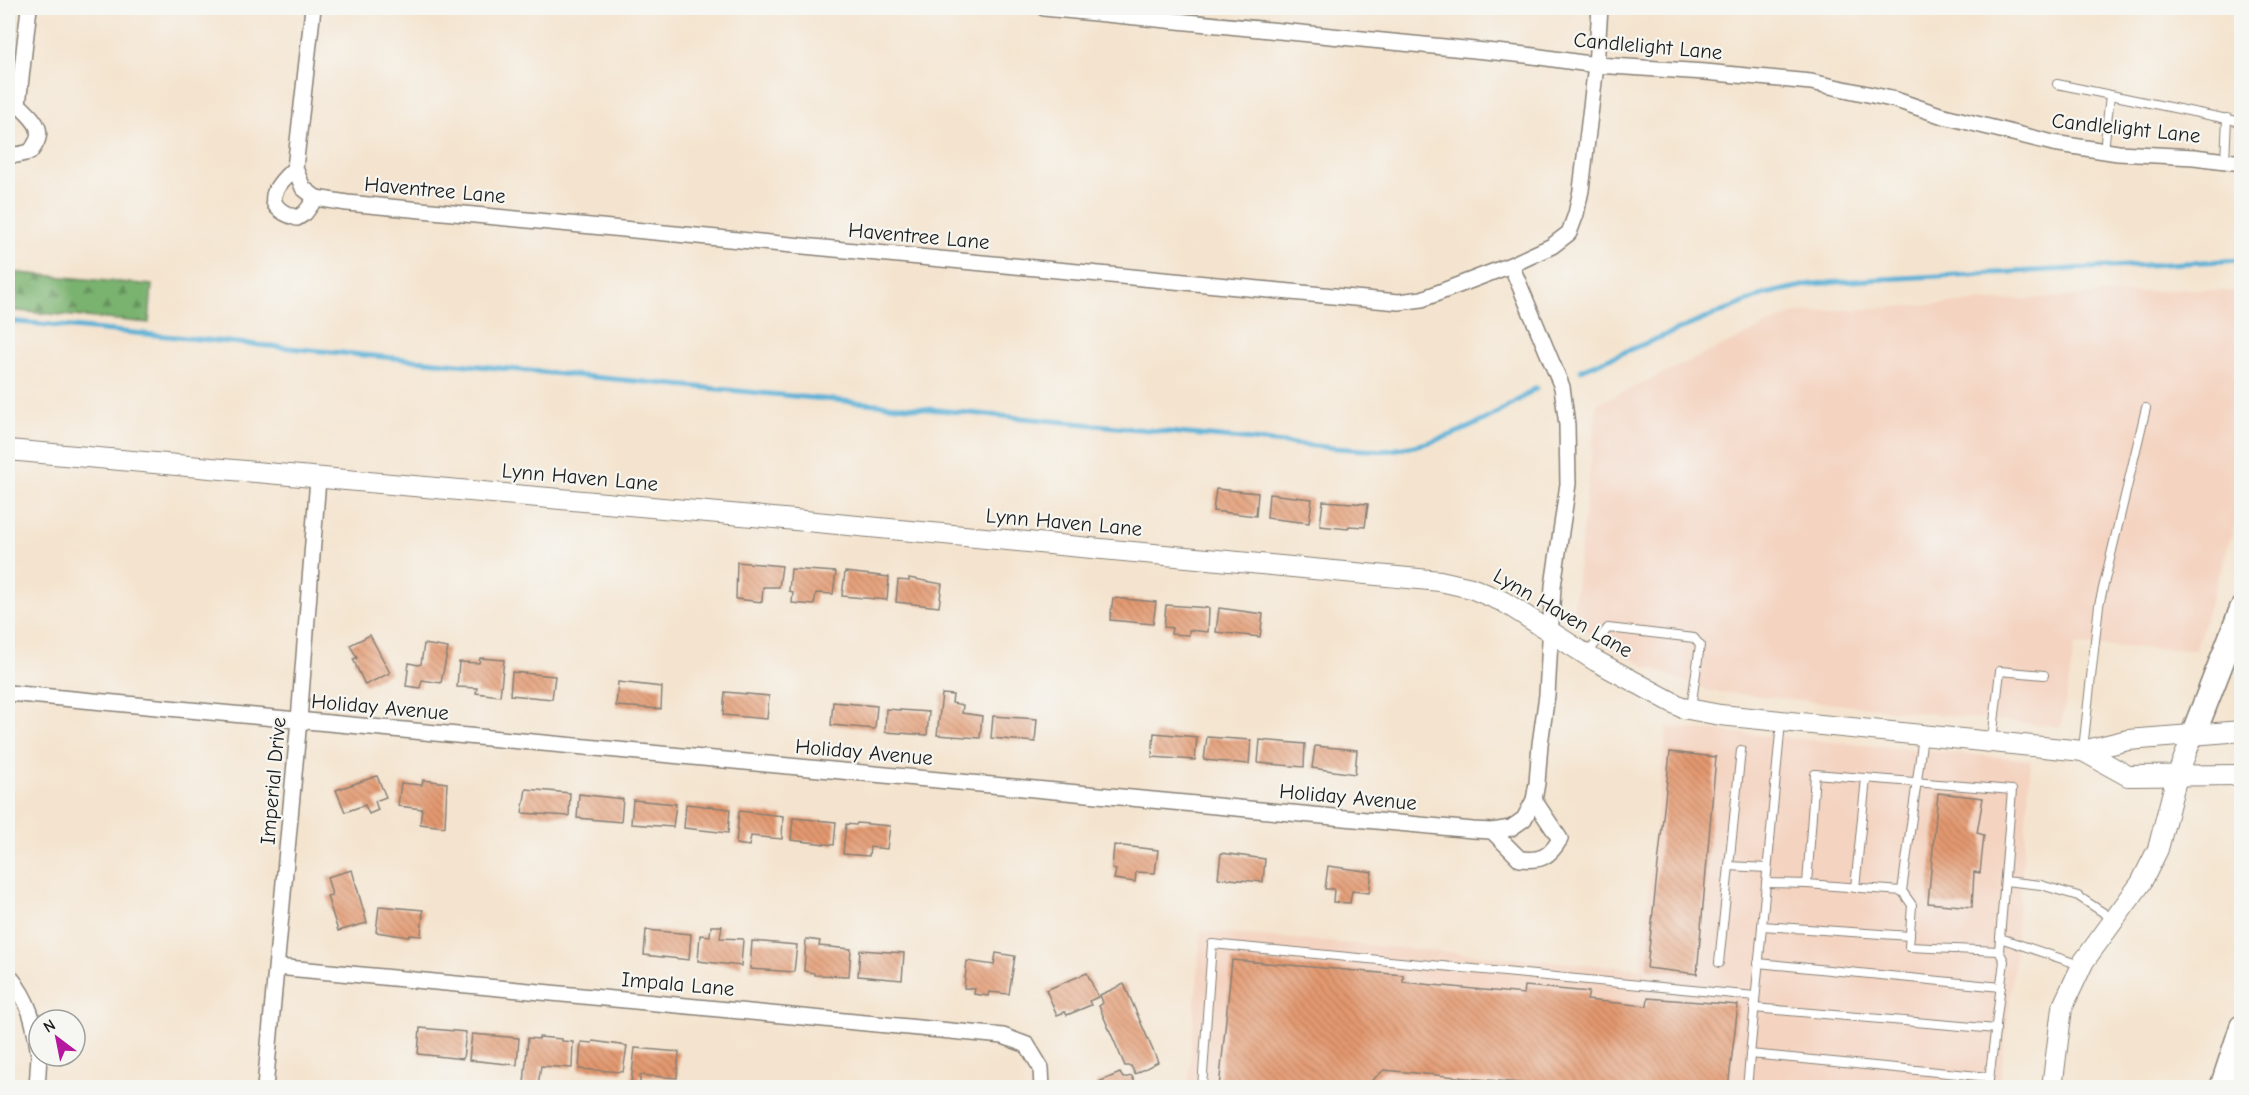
<svg xmlns="http://www.w3.org/2000/svg" width="2249" height="1095" viewBox="0 0 2249 1095" font-family="'Comic Neue',sans-serif">
<style>
.built{fill:#f4d3c0}
.forest{fill:url(#forest-firs);stroke:#4b6746;stroke-width:1.5}
.lines{fill:none;stroke-linecap:round;stroke-linejoin:round}
.stream{stroke:#5ab0d6;stroke-width:5}
.building{fill:url(#building-back-hatch)}
.service-casing{stroke:#888076;stroke-width:10}
.minor-casing{stroke:#888076;stroke-width:18}
.tertiary-casing{stroke:#888076;stroke-width:22}
.primary-casing{stroke:#888076;stroke-width:27}
.service{stroke:#fff;stroke-width:8}
.minor{stroke:#fff;stroke-width:15}
.tertiary{stroke:#fff;stroke-width:20}
.primary{stroke:#fff;stroke-width:24}
.labels{text-anchor:middle;stroke-width:4.5;stroke-linejoin:round;paint-order:stroke}
.street-label{font-size:21px;fill:#1c1c1c;stroke:#f6f6f2}
</style>
<defs>
<pattern id="forest-firs" width="22" height="20" patternUnits="userSpaceOnUse" patternTransform="scale(1.5)"><rect width="22" height="20" fill="#7ab270"/><path d="M5 1l3.5 6h-7zM16 11l3.5 6h-7z" fill="#63905b"/></pattern>
<pattern id="building-back-hatch" width="6" height="6" patternUnits="userSpaceOnUse" patternTransform="scale(1.5)"><rect width="6" height="6" fill="#e49970"/><path d="M-1 5l2 2M0 0l6 6M5-1l2 2" fill="none" stroke="#b87c5b"/></pattern>
</defs>
<rect width="100%" height="100%" fill="#f6f6f2"/>
<filter id="ink" filterUnits="userSpaceOnUse"><feTurbulence type="fractalNoise" baseFrequency=".0167" numOctaves="2"/><feDisplacementMap in="SourceGraphic" scale="12" xChannelSelector="R" yChannelSelector="G"/><feConvolveMatrix kernelMatrix="1 2 1 2 8 2 1 2 1" color-interpolation-filters="sRGB"/></filter>
<filter id="wash" filterUnits="userSpaceOnUse"><feTurbulence type="fractalNoise" baseFrequency=".008" numOctaves="4" result="noise"/><feDisplacementMap in="SourceGraphic" scale="24" xChannelSelector="R" yChannelSelector="G"/><feGaussianBlur stdDeviation="1.35" result="paint"/><feColorMatrix in="noise" values="0 0 0 0 0 0 0 0 0 0 0 0 0 0 0 0 0 1.4 0 .05"/><feComposite in="paint" operator="in"/></filter>
<g filter="url(#wash)">
<rect width="100%" height="100%" fill="#f4e4cf"/>
<g class="built">
<path d="M2190,289L2241,292V507L2195,650L2075,645L2061,727L1709,691L1643,665L1572,622L1597,404L1794,313Z"/>
<path d="M1667,727L2031,760L2015,958L1999,1087L1188,1088L1201,931L1640,969Z"/>
</g>
<path class="forest" d="M8,272L152,285L149,323L8,310Z"/>
<g class="lines">
<g class="stream">
<path d="M8,321L1336,448C1354,449 1374,452 1392,450C1446,443 1492,419 1536,388"/>
<path d="M1581,370L1765,294L1812,284L1882,279L2242,260"/>
</g>
</g>
<g id="blocks">
<g class="building">
<path d="M1216,489L1258,493L1256,516L1213,511Z"/>
<path d="M1269,494L1312,499L1309,523L1267,518Z"/>
<path d="M1323,501L1368,504L1365,527L1349,526L1348,529L1320,526Z"/>
<path d="M737,562L782,566L779,587H763L762,602L736,599Z"/>
<path d="M791,569L836,572L833,594L816,593L814,605L792,603L793,592L789,591Z"/>
<path d="M845,572L889,577L887,600L842,596Z"/>
<path d="M909,578L942,584L939,607L896,602L898,580L909,581Z"/>
<path d="M1113,598L1156,602L1153,624L1110,620Z"/>
<path d="M1166,605L1209,608L1208,632L1189,630V635L1171,634L1172,628L1164,627Z"/>
<path d="M1219,608L1263,614L1260,637L1216,632Z"/>
<path d="M370,635L390,673L365,685L353,659L357,658L350,645Z"/>
<path d="M424,644L448,648L441,683L422,680L420,688L406,686L409,663L418,665L421,664Z"/>
<path d="M480,658L504,660L500,696L476,693L477,688L457,687L459,662L479,663Z"/>
<path d="M512,672L555,676L552,699L510,695Z"/>
<path d="M618,682L662,687L661,709L616,706Z"/>
<path d="M725,692L769,696L767,719L723,715Z"/>
<path d="M942,694L953,695L952,703L963,705L962,713L982,716L980,738L937,735Z"/>
<path d="M833,702L877,706L875,729L831,725Z"/>
<path d="M886,709L929,712L927,735L885,732Z"/>
<path d="M993,716L1037,719L1035,742L991,738Z"/>
<path d="M1154,733L1197,737L1195,760L1152,757Z"/>
<path d="M1207,737L1251,740L1249,764L1204,760Z"/>
<path d="M1260,740L1305,744L1304,767L1258,763Z"/>
<path d="M1315,746L1357,750L1355,774L1312,768Z"/>
<path d="M1670,752L1716,757L1697,974L1647,968Z"/>
<path d="M377,776L386,797L375,801L378,810L369,814L365,805L345,812L336,790Z"/>
<path d="M423,780L447,783L445,827L420,824L422,809L398,806L401,783L422,785Z"/>
<path d="M526,789L570,793L569,816L522,813Z"/>
<path d="M1938,793L1983,798L1977,833L1984,835L1980,873L1974,872L1972,907L1928,903Z"/>
<path d="M579,794L623,799L621,822L577,818Z"/>
<path d="M633,800L676,804L673,827L631,824Z"/>
<path d="M686,804L730,809L728,833L684,828Z"/>
<path d="M739,811L783,816L782,839L751,836L749,846L736,844Z"/>
<path d="M793,818L836,822L834,845L791,840Z"/>
<path d="M857,823L890,826L887,849L870,847L869,856L843,854L846,824L856,825Z"/>
<path d="M1114,845L1158,850L1155,873L1136,872L1135,882L1114,879L1116,870L1112,869Z"/>
<path d="M1221,853L1265,859L1263,882L1218,878Z"/>
<path d="M1328,866L1372,872L1369,893L1352,891L1350,903L1333,902L1334,889H1325Z"/>
<path d="M352,870L367,923L338,931L327,896L332,895L327,877Z"/>
<path d="M379,906L423,910L421,936L410,935L409,937L376,932Z"/>
<path d="M711,926H722L720,938L743,939L741,966L698,961L700,935L710,936Z"/>
<path d="M646,930L691,934L689,960L644,955Z"/>
<path d="M806,939L820,941L819,946L851,949L849,976L814,975V973L804,971Z"/>
<path d="M752,941L797,945L794,972L750,969Z"/>
<path d="M860,950L904,953L902,980L858,976Z"/>
<path d="M996,953L1015,956L1009,994L989,992L988,996L974,994L975,989L964,988L967,961L994,965Z"/>
<path d="M1232,960L1403,975V982L1524,994L1525,986L1589,992L1587,1000L1647,1006L1648,998L1738,1005L1728,1088H1571L1384,1070L1363,1088H1219Z"/>
<path d="M1087,973L1098,997L1089,1001L1091,1005L1067,1015L1065,1012L1057,1015L1046,990Z"/>
<path d="M1124,984L1158,1062L1135,1074L1131,1066H1125L1099,1006L1103,1003L1100,995Z"/>
<path d="M420,1028L466,1032L463,1059L418,1054Z"/>
<path d="M472,1034L519,1038L517,1065L469,1060Z"/>
<path d="M539,1037L562,1039V1041L573,1042L572,1068L541,1066L538,1085L524,1084L528,1038L539,1039Z"/>
<path d="M593,1041L627,1046L623,1072L579,1069L581,1042L592,1043Z"/>
<path d="M635,1048L679,1052L677,1078L640,1075V1085L631,1083Z"/>
<path d="M1120,1073L1123,1078L1132,1076L1137,1088H1099L1096,1083Z"/>
</g>
</g>
</g>
<g filter="url(#ink)">
<use href="#blocks" fill-opacity="0" stroke="#888076" stroke-width="1.5"/>
<g class="lines">
<g class="service-casing">
<g id="service">
<path d="M2057,84L2242,122"/>
<path d="M2104,151L2110,95"/>
<path d="M2225,161L2227,118"/>
<path d="M1587,654L1608,628L1694,638L1700,645L1691,708"/>
<path d="M1992,740L2000,671L2044,675"/>
<path d="M2083,749L2099,605L2146,408"/>
<path d="M1729,866L1767,868"/>
<path d="M2005,881L2041,885L2078,896L2113,919"/>
<path d="M1766,883L1807,884L1902,891"/>
<path d="M1807,884L1815,774L2012,790L1999,951L1909,947L1912,905L1902,891L1923,736"/>
<path d="M1855,888L1866,778"/>
<path d="M1762,926L1910,936"/>
<path d="M2000,938L2080,965"/>
<path d="M1719,963L1741,750"/>
<path d="M1758,963L2001,987"/>
<path d="M1754,1008L1996,1029"/>
<path d="M1750,1054L1989,1077"/>
<path d="M1202,1088L1212,944L1755,996"/>
<path d="M1747,1088L1781,722"/>
<path d="M1988,1088L2004,961L1999,951"/>
</g>
</g>
<g class="minor-casing">
<g id="minor">
<path d="M313,8L295,168L303,188L316,198"/>
<path d="M1044,8L1526,55L1596,65L1705,72L1811,82L1896,100L1940,115L2053,143L2118,153L2194,157L2242,163"/>
<path d="M18,104L29,8"/>
<path d="M8,153L17,155L30,152C48,130 35,121 18,104"/>
<path d="M295,168C274,187 259,206 297,218L305,213L316,198"/>
<path d="M316,198L347,203L1365,299L1399,302L1422,299L1511,265L1552,246L1569,233L1576,214L1581,190L1596,65L1600,8"/>
<path d="M8,693L1473,830L1492,831L1511,828L1524,819L1534,800L1537,783L1540,744L1547,695L1553,586L1568,484L1567,425L1562,387L1511,265"/>
<path d="M1492,831L1520,859C1540,861 1549,858 1560,839L1534,800"/>
<path d="M277,967L1003,1036L1027,1045L1041,1068L1042,1088"/>
<path d="M8,974C30,1002 34,1020 39,1055"/>
<path d="M37,1088L39,1056"/>
<path d="M265,1088L299,720L318,479"/>
</g>
</g>
<g class="tertiary-casing">
<g id="tertiary">
<path d="M8,450L753,516L1440,581L1471,588L1504,602L1596,661L1683,708L1720,715L2083,751L2128,740L2242,731"/>
<path d="M2083,751L2128,776L2242,775"/>
<path d="M2052,1088L2062,1008L2084,961L2141,883L2158,849L2177,776L2193,735"/>
</g>
</g>
<g class="primary-casing">
<g id="primary">
<path d="M2193,735L2242,609"/>
<path d="M2222,1088L2242,1027"/>
</g>
</g>
<use href="#service" class="service"/>
<use href="#minor" class="minor"/>
<use href="#tertiary" class="tertiary"/>
<use href="#primary" class="primary"/>
</g>
</g>
<g class="labels">
<g class="street-label">
<text transform="translate(1648 46) rotate(5)" y="7">Candlelight Lane</text>
<text transform="translate(2126 128) rotate(6)" y="7">Candlelight Lane</text>
<text transform="translate(435 190) rotate(5)" y="7">Haventree Lane</text>
<text transform="translate(919 236) rotate(5)" y="7">Haventree Lane</text>
<text transform="translate(580 477) rotate(5)" y="7">Lynn Haven Lane</text>
<text transform="translate(1064 522) rotate(5)" y="7">Lynn Haven Lane</text>
<text transform="translate(1563 613) rotate(30)" y="7">Lynn Haven Lane</text>
<text transform="translate(380 707) rotate(5)" y="7">Holiday Avenue</text>
<text transform="translate(864 752) rotate(5)" y="7">Holiday Avenue</text>
<text transform="translate(273 781) rotate(-85)" y="7">Imperial Drive</text>
<text transform="translate(1348 797) rotate(5)" y="7">Holiday Avenue</text>
<text transform="translate(678 984) rotate(5)" y="7">Impala Lane</text>
</g>
</g>
<rect width="2249" height="1095" fill="none" stroke="#f6f6f2" stroke-width="30"/>
<g transform="translate(57 1038) rotate(328)"><circle r="28" fill="#f6f6f2" stroke="#9f9f9c" stroke-width="1.5"/>
<path d="M0-4.5L10 22L0 15L-10 22Z" fill="#b5179e"/>
<text y="-9" font-size="16" font-weight="bold" text-anchor="middle" fill="#1c1c1c">N</text>
</g>
</svg>
